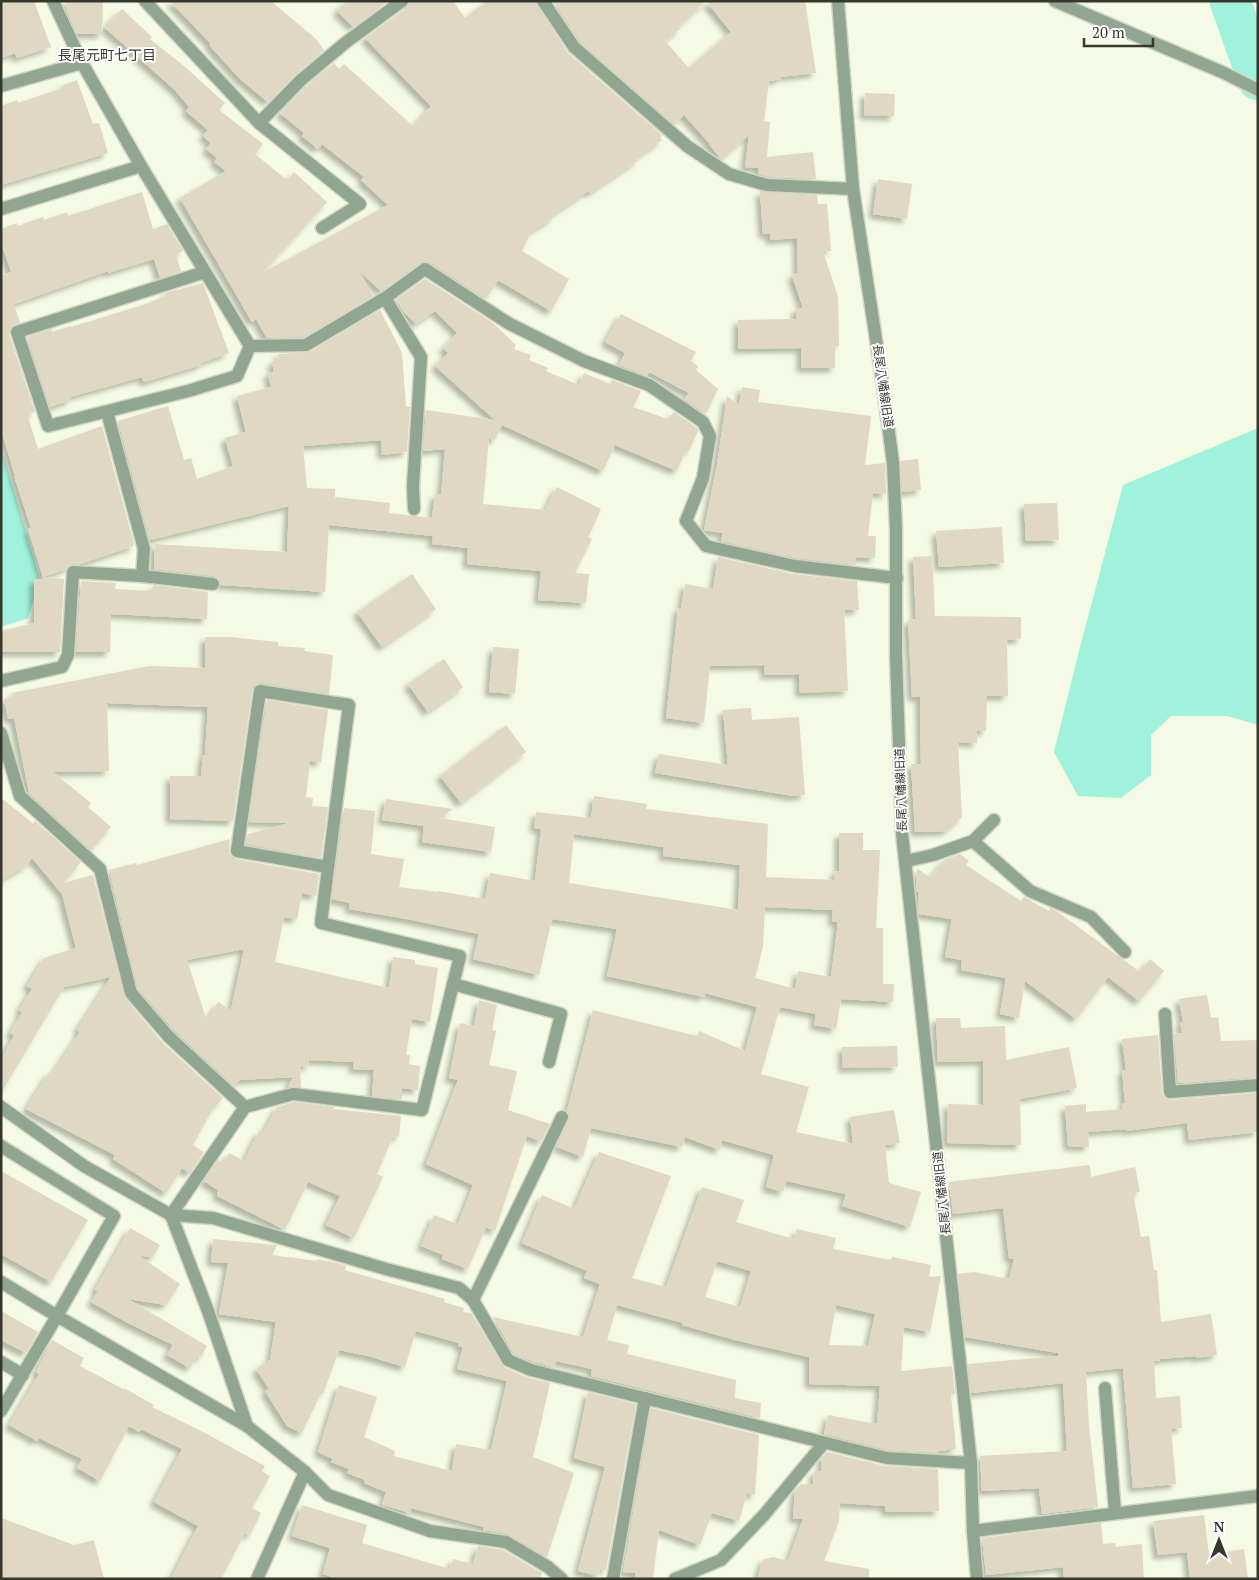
<svg xmlns="http://www.w3.org/2000/svg" width="1259" height="1580" viewBox="0 0 1259 1580" font-family="'PT Serif','Noto Sans JP',serif">
<style>
.water{fill:#a1f2dc}
.lines{fill:none;stroke-linecap:round;stroke-linejoin:round}
.river{stroke:#a1f2dc;stroke-width:41}
.building{fill:#e0d8c2;fill-rule:evenodd;filter:url(#shadow)}
.minor-casing{stroke:#d2d7c3;stroke-width:15}
.tertiary-casing{stroke:#d2d7c3;stroke-width:15}
.minor{stroke:#90a691;stroke-width:12}
.tertiary{stroke:#90a691;stroke-width:12}
.labels{text-anchor:middle;stroke-width:4;stroke-linejoin:round;paint-order:stroke}
.street-label{font-size:12px;fill:#36382f;stroke:#fff}
.neighbourhood-label{font-size:14px;fill:#36382f;stroke:#fff}
</style>
<defs>
<filter id="shadow"><feDropShadow dx="-4.5" dy="4.5" stdDeviation="2.5" flood-color="#0004"/></filter>
</defs>
<rect width="100%" height="100%" fill="#f4fae3"/>
<g class="water">
<path d="M1258,428V725L1227,716H1171L1151,735V775L1121,798L1078,796L1054,752L1079,651L1123,485Z"/>
<path d="M1,447L40,579L28,618L1,627Z"/>
</g>
<g class="lines">
<path class="river" d="M1230,1L1258,80"/>
</g>
<g class="building">
<path d="M1,1H34L51,47L17,58L15,53L1,58Z"/>
<path d="M66,1H103L102,34H77L66,9Z"/>
<path d="M170,1H271L316,39L324,50L296,74L268,102L240,79L209,45L211,44Z"/>
<path d="M347,1H388L353,27L337,11Z"/>
<path d="M410,1H453L465,18L487,1H535L568,53L662,135L660,138L662,140L636,158L638,160L590,193L588,191L552,215L554,217L531,232L522,251L569,279L551,311L498,280L486,299L429,262L424,261L381,291L360,272L373,296L304,337L267,338L256,319L252,322L180,198L226,171L214,162L217,158L206,149L211,143L203,136L208,130L186,111L189,107L175,90L104,27L122,9L152,37L150,39L184,66L225,103L219,110L263,144L255,154L287,180L294,172L327,202L262,273L388,205L361,180L364,177L322,144L318,149L302,136L304,133L280,113L307,86L334,63L339,69L344,64L413,126L431,106L365,38L407,8Z"/>
<path d="M553,1H706L678,27L680,29L665,41L689,68L731,32L706,1H805L816,73L780,77L781,79L769,81L764,121L770,122L767,157L813,152L816,179L768,177L759,174L758,168L745,167L749,135L721,159L709,144H710L684,115L674,124L580,42Z"/>
<path d="M77,80L93,124L99,123L108,153L1,185V106L17,100L18,103L63,88V85Z"/>
<path d="M865,93L895,94L894,116L864,115Z"/>
<path d="M878,179L912,184L907,219L873,214Z"/>
<path d="M760,191L817,195L818,204H827L831,251H823L838,297L839,346H835V368H801V348L738,349V320L796,319V308H803L792,275L798,273L797,238L770,240V234H763Z"/>
<path d="M142,192L153,229L167,224L183,251L176,255L181,271L160,278L154,259L108,273V271L14,304L20,323L11,326L9,334L35,412L27,414L38,449L102,426L134,544V546L80,564L70,565L66,569L43,577L28,529L31,528L14,476H15L1,430V276L11,272L1,242V229L17,223L18,226L43,217L44,220L67,212L68,216Z"/>
<path d="M425,279L493,323L516,345L514,349L531,355L529,360L548,368L546,371L579,385L584,373L610,384L612,380L641,391L633,407L668,419L674,412L697,428L698,431L689,451L686,450L677,471L615,445L603,471L502,425L494,441L489,438L483,504L545,510L557,487L601,509L588,537L592,539L575,573L589,574L586,603L538,600L541,571L467,564L468,548L432,544L433,536L329,525L325,592L221,585L220,580L214,576L154,569L155,544L287,552L289,506L150,540L118,421L168,406L184,460L191,458L197,479L233,466L225,438L246,432L237,396L271,387L268,373L274,372L272,361L280,359L277,354L310,352L380,310L402,353L406,407H410L407,452L382,455L381,440L303,446L307,488L335,489V497L390,503L389,513L432,518L435,494L441,495L445,449L423,451L426,410L495,420L435,366L448,353L443,348L457,333L435,311L416,324L403,311L396,300Z"/>
<path d="M203,283L229,353L201,363V365L144,382L142,377L70,397L71,400L50,407L27,337L52,329V332L71,326V327L146,304L166,296L165,293Z"/>
<path d="M621,314L696,352L691,361L698,366L696,370L718,389L706,414L684,399L689,393L649,372L647,376L619,365L625,353L605,342Z"/>
<path d="M742,387L760,390L758,402L871,416L865,465L885,463L886,494L873,493L868,536H876L875,558L856,557V565L796,558L721,541L723,533L704,530L717,465L727,396L739,405Z"/>
<path d="M918,459L921,490L902,492L901,461Z"/>
<path d="M1057,503L1059,540L1026,541L1024,504Z"/>
<path d="M1002,527L1004,563L939,567L936,531Z"/>
<path d="M932,556L935,616L1021,617V639L1007,640L1008,696H987L986,731H977V743L958,742L962,817L946,831L915,832L911,764H921L920,697H912L908,620L916,619L913,557Z"/>
<path d="M718,557L793,574L857,581L859,610H844L848,691L800,693L799,674L765,675L764,665L710,666L704,723L666,718L678,608H681L685,584L713,589Z"/>
<path d="M412,574L436,609L382,647L357,612Z"/>
<path d="M43,577L64,579L60,652H3L1,643V631L34,623V579H43Z"/>
<path d="M81,581L116,583L115,589L152,591L153,585L208,592L207,619L111,614L110,652H76Z"/>
<path d="M205,637H230L278,642V646L305,648L304,651L333,655L329,694L261,683L253,686L233,821L170,819V776H201L203,755H205L208,707L107,703L109,771L53,772L91,803L88,807L111,827L91,850L29,793L14,718L8,719L4,699L13,697L12,693L149,666L205,668Z"/>
<path d="M493,647L519,649L515,694L489,692Z"/>
<path d="M444,659L463,687L428,712L408,684Z"/>
<path d="M267,700L328,710L321,762L310,761L306,797L313,798L312,806L328,807L321,858L246,844L248,834L289,823L249,822Z"/>
<path d="M751,708L752,720L799,717L805,795L793,796L655,773L659,754L728,765L723,710Z"/>
<path d="M506,725L526,752L461,803L440,776Z"/>
<path d="M594,796L647,804L646,809L768,824L766,877L834,880L835,871H839V833H863V850H880L876,928H883V984H894L893,1002L841,999L836,1029L814,1025L816,1014L780,1007L761,1074L809,1087L796,1132L853,1144L850,1117L894,1110L900,1143L885,1145L889,1183L921,1192L910,1227L842,1206L846,1194L786,1181L783,1192L766,1187L774,1155L722,1140L720,1150L685,1137L682,1147L591,1128L583,1157L557,1147L569,1120L570,1116L567,1111L593,1010L697,1036L699,1031L745,1051L757,1007L705,993L704,997L607,976L617,929L552,919L539,975L473,959L479,934L412,920L349,909L350,903L332,899L344,808L375,811L371,854L404,859L399,887L437,892L438,891L485,899L490,873L535,881L541,829L534,828L536,812L591,818ZM574,834L664,847L663,856L740,865L738,910L569,883ZM765,907L833,910L832,922H838L831,977L798,971L795,989L755,978L763,946Z"/>
<path d="M1,798L34,824V820L81,862L63,883L93,875L125,998L163,1043L223,1098L212,1110L193,1145L204,1152L190,1173L182,1168L166,1193L113,1159L115,1155L26,1109L50,1071L53,1073L80,1032L77,1030L111,977L64,987L1,1093V1060L14,1035L10,1033L22,1012L19,1010L32,989L27,986L44,958L76,948L62,894L32,858L26,866L1,880Z"/>
<path d="M386,799L453,809L440,818L495,827L491,852L422,842L424,826L382,820Z"/>
<path d="M230,839L229,853L235,859L319,874L316,896L302,893L297,919L284,917L275,962L389,988L393,957L415,960V964L438,968L430,1022L412,1019L406,1055H410L409,1064L420,1066L418,1090L402,1088V1099L372,1096L374,1070L353,1069L354,1062L309,1060V1066L300,1067L301,1087H288L293,1077L240,1080L234,1086L175,1031L138,989L109,870L136,863L137,865ZM244,949L231,1010L218,1002L207,1021L187,960Z"/>
<path d="M960,854L969,861L966,865L998,886L1021,901L1024,897L1049,911L1050,908L1058,912L1140,972L1150,959L1164,971L1139,1001L1108,977L1076,1019L1025,981L1019,1018L1000,1014L1006,978L961,970L962,960L945,957L952,919L919,914L918,901L919,892H917L916,882L917,868L930,878L944,860Z"/>
<path d="M1207,995L1211,1018L1218,1017L1221,1041L1258,1040V1077L1178,1083L1174,1034L1182,1033L1180,1022H1183L1179,999Z"/>
<path d="M479,1000L497,1005L492,1030L496,1031L489,1065L517,1071L508,1110L550,1124L541,1141L527,1136L495,1231L486,1227L468,1269L442,1259L443,1255L421,1246L434,1215L458,1224L473,1185L426,1164L458,1080L449,1078L460,1023L474,1026Z"/>
<path d="M936,1018H960L961,1028L1005,1026L1006,1060L1069,1047L1077,1088L1020,1099L1021,1145L947,1143L948,1104L983,1105V1061L938,1062Z"/>
<path d="M1158,1035L1162,1093L1164,1097L1171,1100L1258,1093V1132L1189,1140L1187,1123L1126,1131V1129L1088,1132L1089,1147L1068,1146L1065,1106L1086,1104V1112L1123,1109L1122,1104L1125,1103L1122,1070H1126L1122,1039Z"/>
<path d="M897,1046L898,1067L843,1068L842,1047Z"/>
<path d="M294,1102L334,1107V1109L401,1116L399,1137L393,1136L377,1174L383,1177L354,1238L326,1225L340,1196L308,1182L285,1230L217,1196L218,1190L204,1181L218,1160L223,1163L229,1153L244,1161L259,1131L263,1133L277,1107Z"/>
<path d="M599,1152L671,1176L632,1278L666,1287L702,1187L744,1200L736,1222L794,1239L797,1229L836,1238L833,1249L891,1260L892,1257L931,1265L929,1277L941,1276L930,1332L904,1327L901,1371L952,1366L955,1394L951,1395L956,1449L938,1451V1453L888,1450L824,1434L828,1415L877,1424L880,1386L809,1384V1357L735,1340L682,1325L683,1323L617,1305L607,1340L629,1345L627,1354L736,1380L735,1398L761,1403L760,1418L591,1376L592,1369L556,1361L554,1367L534,1362L514,1354L493,1317L583,1337L600,1284L584,1278L587,1271L522,1243L542,1195L574,1209ZM717,1261L751,1271L740,1307L705,1297ZM836,1305L875,1314L868,1346L829,1345Z"/>
<path d="M1090,1165L1091,1177L1135,1167L1140,1192L1133,1193L1141,1237L1149,1236L1154,1270H1157L1161,1322L1211,1314L1217,1355L1196,1358V1356L1160,1359V1361H1154L1156,1398L1180,1396L1182,1428L1171,1429L1176,1484L1133,1488L1123,1368L1086,1372L1089,1425L1098,1507L1042,1514L1039,1488L982,1491L980,1456L1067,1451L1063,1383L971,1393L968,1364L1058,1356V1353L965,1337L958,1274L974,1272L1009,1279L1014,1259L1009,1258L1003,1208L953,1214L949,1182Z"/>
<path d="M1,1171L88,1220L51,1282L1,1254Z"/>
<path d="M130,1228L160,1245L153,1257L139,1256L180,1284L166,1305L128,1299L207,1346L200,1358L197,1356L190,1368L167,1355L173,1345L128,1323L91,1302L98,1291L95,1290Z"/>
<path d="M213,1239L275,1245H277L272,1255L317,1261V1259L341,1264L346,1266L345,1270L445,1299L444,1302L464,1308L463,1312L471,1313L504,1367L528,1378L550,1383L533,1457L574,1473L547,1557L508,1534L483,1530L484,1527L411,1508L410,1513L382,1505L386,1492L364,1483L365,1480L347,1473L349,1469L331,1462L333,1459L318,1452L339,1385L377,1397L364,1437L395,1451L394,1456L452,1471L456,1444L491,1450L507,1381L457,1369L463,1347L458,1346L459,1343L416,1331L405,1367L368,1356L339,1350L323,1394L321,1393L302,1433L287,1426L265,1391L269,1389L256,1369L270,1360L276,1322L219,1314L228,1263L211,1262Z"/>
<path d="M1,1311L38,1332L26,1353L1,1340Z"/>
<path d="M52,1340L84,1358L80,1366L123,1389L124,1388L154,1405L152,1407L207,1434L265,1466L262,1471L270,1476L252,1508L261,1513L250,1535L245,1533L221,1579H171L198,1526L154,1502L182,1449L141,1429L139,1432L129,1426L100,1481L77,1468L82,1459L39,1438L37,1441L9,1425L39,1374L36,1372Z"/>
<path d="M588,1392L636,1404L606,1570L600,1569L598,1576L578,1571L605,1467L574,1458Z"/>
<path d="M651,1408L759,1435L755,1495L747,1493L739,1521L712,1513L700,1545L659,1530L653,1579H636L635,1573L623,1572Z"/>
<path d="M827,1452L885,1466L938,1469L939,1511L886,1512L885,1506L840,1503L839,1521L824,1561L869,1569V1579H757L763,1560L773,1557L788,1561L803,1519L793,1518L795,1491L801,1484L813,1485L814,1471H821L822,1458Z"/>
<path d="M302,1505L367,1525L362,1543L450,1569L453,1559L473,1564L478,1546L503,1550L542,1573L540,1579H338L323,1574L330,1548L292,1536Z"/>
<path d="M1204,1515L1209,1554L1244,1549L1248,1579H1190L1187,1552L1158,1555L1153,1521Z"/>
<path d="M1,1518L74,1545L94,1540L104,1579H1Z"/>
<path d="M1101,1523L1103,1544L1115,1543L1116,1547L1142,1544L1144,1579H1064L1063,1567L986,1575L982,1538Z"/>
</g>
<g class="lines">
<g class="minor-casing">
<g id="minor">
<path d="M53,1L82,63L141,166L250,346L237,376L188,391L48,426L17,332L205,272"/>
<path d="M145,1L259,123L360,204L322,228"/>
<path d="M543,1L574,47L687,146L729,174L767,185L853,189"/>
<path d="M838,1L853,189L882,379L893,463L896,529V656L902,833L971,1463L973,1531L977,1579"/>
<path d="M1,86L82,63"/>
<path d="M259,123L301,80L345,43L402,1"/>
<path d="M1,209L141,166"/>
<path d="M385,298L421,357L413,486L414,509"/>
<path d="M250,346L306,345L385,298L425,269L508,323L584,361L649,385L703,422L710,436L703,478L686,521L706,546L795,566L897,578"/>
<path d="M107,412L144,549L142,576"/>
<path d="M1,681L62,667L68,655L73,572L142,576L213,584"/>
<path d="M1,733L20,796L100,869L131,993L169,1037L245,1107"/>
<path d="M973,841L1030,891L1091,917L1125,952"/>
<path d="M906,861L933,855L973,841L994,820"/>
<path d="M453,984L561,1014L549,1062"/>
<path d="M1165,1014L1170,1092L1258,1085"/>
<path d="M1,1107L84,1166L171,1215L213,1218L386,1269L459,1288L473,1300L508,1360L531,1370L887,1458L971,1463"/>
<path d="M1,1146L114,1216L57,1316L1,1411"/>
<path d="M171,1215L245,1107L293,1094L422,1110L460,956L321,923L349,705L260,691L237,851L328,867"/>
<path d="M171,1215L208,1311L247,1426"/>
<path d="M1,1282L57,1316L247,1426L305,1472L328,1495L430,1531L506,1542L548,1567L562,1579"/>
<path d="M473,1300L562,1117"/>
<path d="M1,1362L23,1375"/>
<path d="M1105,1388L1115,1512"/>
<path d="M973,1531L1258,1496"/>
<path d="M257,1579L305,1472"/>
<path d="M613,1579L645,1398"/>
<path d="M675,1579L721,1560L764,1515L824,1443"/>
</g>
</g>
<g class="tertiary-casing">
<path id="tertiary" d="M1055,1L1222,72L1258,90"/>
</g>
<use href="#minor" class="minor"/>
<use href="#tertiary" class="tertiary"/>
</g>
<g class="labels">
<g class="street-label">
<text transform="translate(883 386) rotate(82)" y="4">長尾八幡線旧道</text>
<text transform="translate(901 790) rotate(-92)" y="4">長尾八幡線旧道</text>
<text transform="translate(942 1193) rotate(-96)" y="4">長尾八幡線旧道</text>
</g>
<g class="neighbourhood-label">
<text x="107" y="60">長尾元町七丁目</text>
</g>
</g>
<rect width="1259" height="1580" fill="none" stroke="#36382f" stroke-width="5"/>
<g transform="translate(1219 1540)" stroke="#ffffff" stroke-width="4" paint-order="stroke">
<path d="M0-4L9 19L0 12L-9 19Z" fill="#36382f"/>
<text y="-8" font-size="14" font-weight="bold" text-anchor="middle" fill="#36382f">N</text>
</g>
<path d="M1084 38v8h69v-8" fill="none" stroke="#36382f" stroke-width="2.5"/>
<text x="1092" y="38" font-size="15" fill="#36382f" stroke="#ffffff" stroke-width="4" paint-order="stroke">20 m</text>
</svg>
